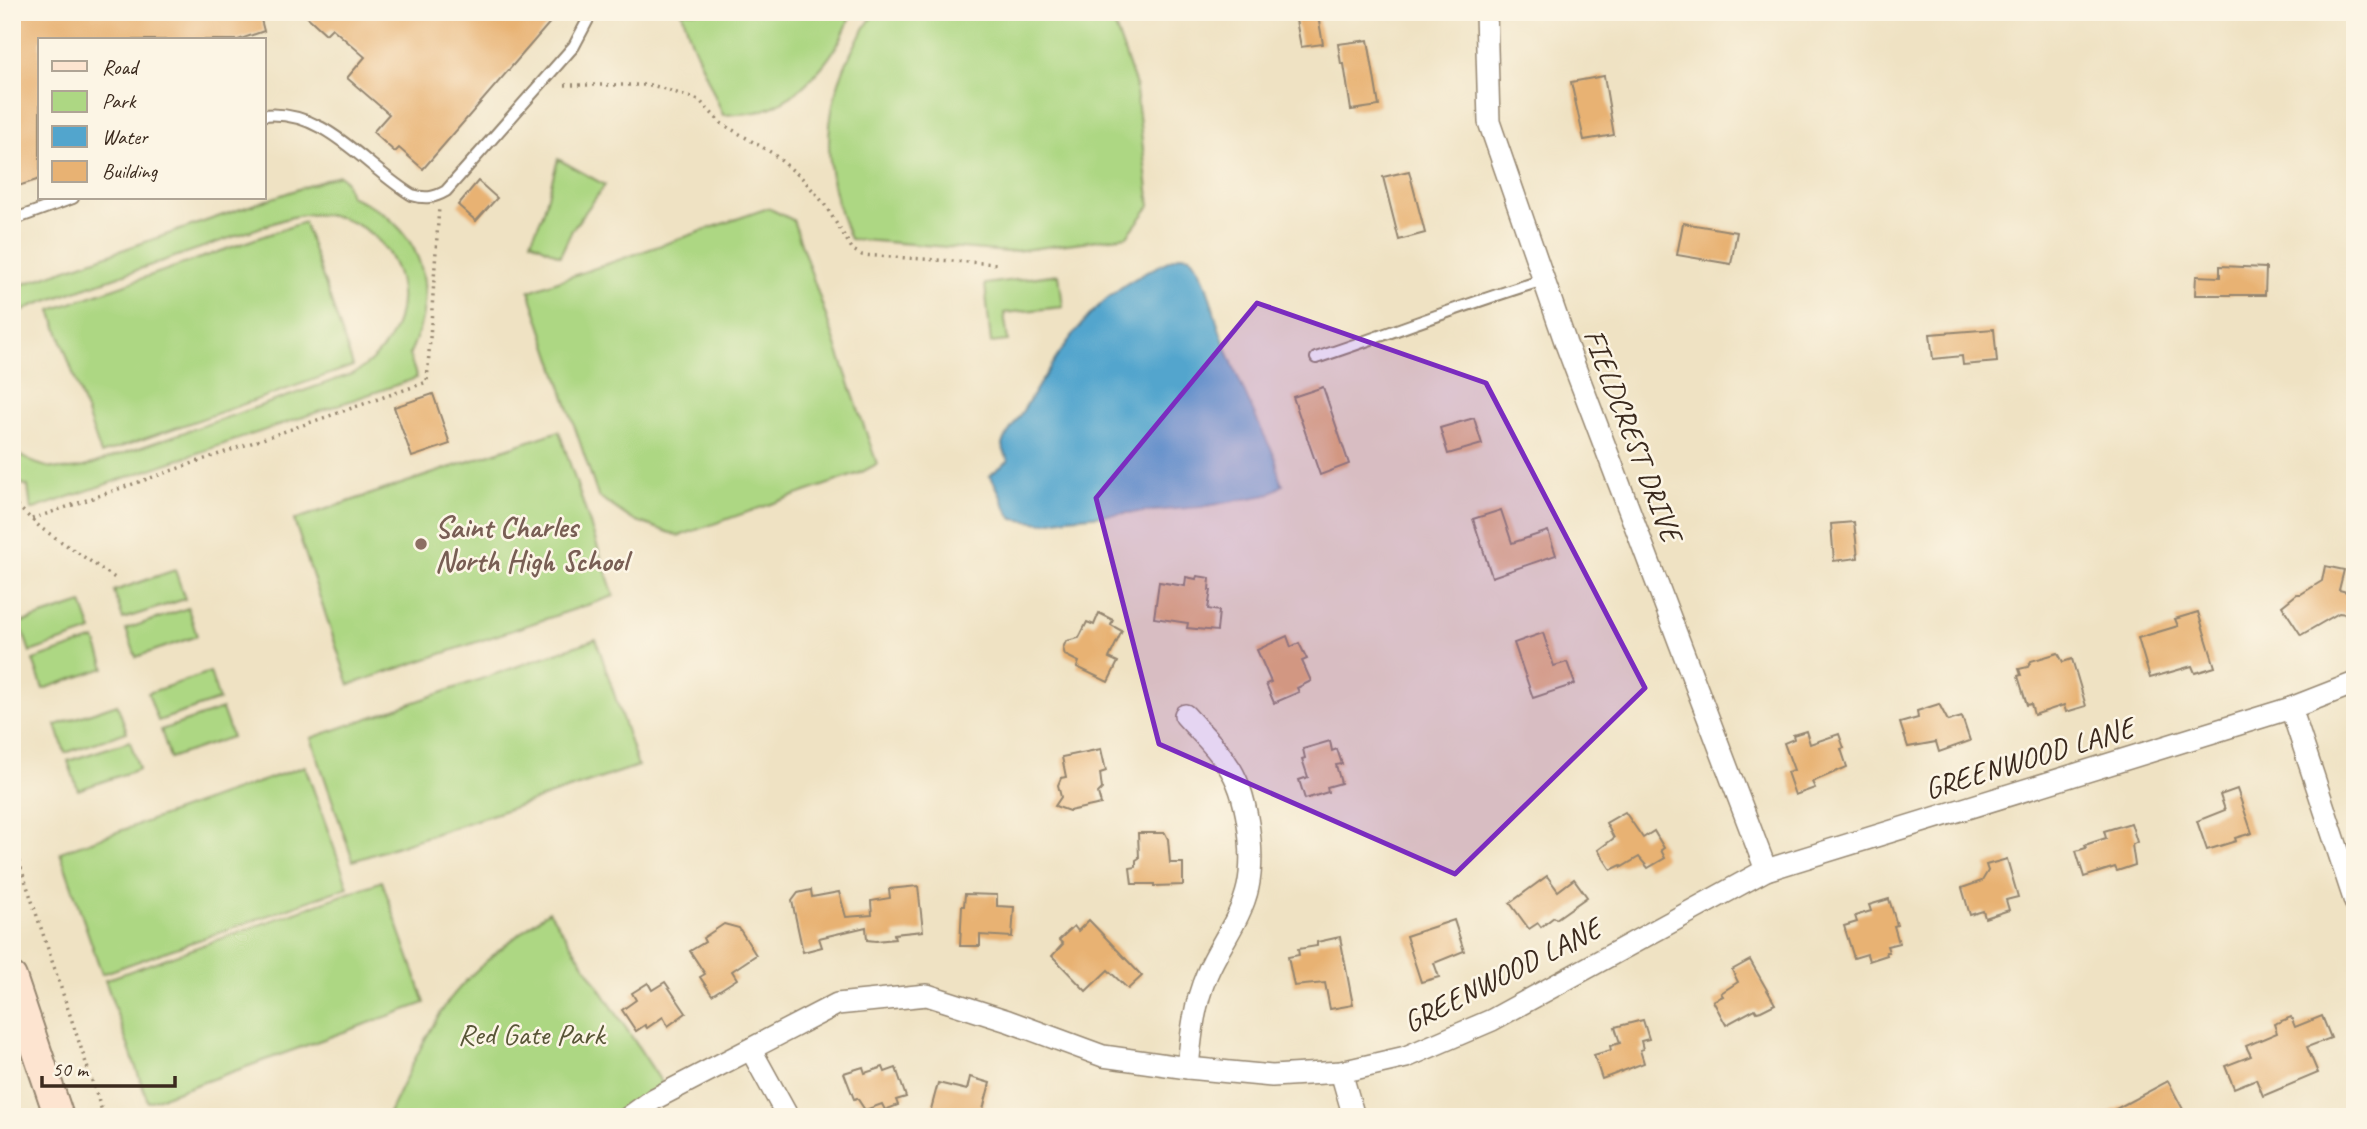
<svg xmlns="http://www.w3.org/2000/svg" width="2367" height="1129" viewBox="0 0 2367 1129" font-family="Caveat,sans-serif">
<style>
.green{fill:#add783;stroke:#748050;stroke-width:2}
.water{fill:#52a5cd;stroke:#466876;stroke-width:2}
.building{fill:#e8b273}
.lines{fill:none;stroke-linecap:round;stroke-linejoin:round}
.service-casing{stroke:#958670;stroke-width:14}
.minor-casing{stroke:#958670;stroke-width:24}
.secondary-casing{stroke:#958670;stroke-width:32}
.path{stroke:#958670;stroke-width:3.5;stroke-dasharray:2 5;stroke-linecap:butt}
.service{stroke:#fff;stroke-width:10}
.minor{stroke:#fff;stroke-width:21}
.secondary{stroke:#fde4d0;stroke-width:28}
.marked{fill:#7b2cbf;fill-opacity:0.2;stroke:#7b2cbf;stroke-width:5;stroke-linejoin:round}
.education-dot{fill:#8d6e63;stroke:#fcf5e5;stroke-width:2.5}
.labels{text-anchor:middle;stroke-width:5;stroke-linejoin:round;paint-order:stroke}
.street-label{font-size:30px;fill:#3b2a1e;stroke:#fcf5e5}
.education-label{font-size:30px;font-weight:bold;fill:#785e54;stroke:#fcf5e5;text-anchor:start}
.park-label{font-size:30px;fill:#585537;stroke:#fcf5e5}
</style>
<rect width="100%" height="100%" fill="#fcf5e5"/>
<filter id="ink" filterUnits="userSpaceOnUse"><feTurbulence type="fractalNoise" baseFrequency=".0143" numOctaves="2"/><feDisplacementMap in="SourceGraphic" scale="14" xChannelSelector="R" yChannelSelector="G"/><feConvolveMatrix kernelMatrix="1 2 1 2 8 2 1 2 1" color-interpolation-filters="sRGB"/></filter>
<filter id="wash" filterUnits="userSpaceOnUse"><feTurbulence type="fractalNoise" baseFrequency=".00686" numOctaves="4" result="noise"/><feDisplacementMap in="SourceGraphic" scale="28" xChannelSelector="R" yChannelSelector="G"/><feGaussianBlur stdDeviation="1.57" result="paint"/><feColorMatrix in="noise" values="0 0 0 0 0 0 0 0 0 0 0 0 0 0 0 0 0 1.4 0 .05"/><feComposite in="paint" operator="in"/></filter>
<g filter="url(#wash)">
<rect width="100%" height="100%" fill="#efe2c3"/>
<g class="green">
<path d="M682,12H851C841,53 798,103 756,112C745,114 733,114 723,115L691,40Z"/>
<path d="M875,12H1110L1135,83L1150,206L1127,236L1008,252L850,239C815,156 824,86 875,12Z"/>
<path d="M558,159L605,185L572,230L560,256L531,241L543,214Z"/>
<path d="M339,175L345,180L350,196C422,224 442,287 409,355L417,378L31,510L28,486L12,480V450C34,466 58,473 84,467L355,373C448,314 388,190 285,219L32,306L12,318V288Z"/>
<path d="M768,208L793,220L877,464L860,473L679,536L631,519L598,496L529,291Z"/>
<path d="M304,222L353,366L101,454L51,310Z"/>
<path d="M1059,274L1063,307L1004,313L1008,341L991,343L985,284Z"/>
<path d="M559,431L614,596L349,685L294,520Z"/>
<path d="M175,570L185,599L123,619L114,591Z"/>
<path d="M82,603L92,631L30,652L20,623Z"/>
<path d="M188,608L197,636L136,657L126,629Z"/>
<path d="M95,639L105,668L43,689L33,660Z"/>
<path d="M596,639L638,766L353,861L311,738Z"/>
<path d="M210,672L219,700L158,721L148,693Z"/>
<path d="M117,704L127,732L65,753L56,725Z"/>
<path d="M222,709L232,737L170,758L161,730Z"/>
<path d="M130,741L139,769L78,790L68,761Z"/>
<path d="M305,766L348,887L102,974L60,852Z"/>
<path d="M382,881L425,1003L148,1102L105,980Z"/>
<path d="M549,911L664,1086L617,1117H387C405,1080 422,1041 445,1006C470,970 514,938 549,911Z"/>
</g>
<path class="water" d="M1181,255L1190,256C1208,277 1211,305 1220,331C1235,373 1254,415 1274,455C1279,465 1276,477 1283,485L1267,495L1201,507L1067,518L1042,523L1013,519C1002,506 999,484 989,476L1008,461L1002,445L1004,439C1040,388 1067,327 1119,289C1138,275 1160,265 1181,255Z"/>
<g id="blocks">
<g class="building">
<path d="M12,12H259L264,31L238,40H40V179L12,188Z"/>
<path d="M302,12H559L423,169L399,148L395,152L373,132L389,114L347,78L365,57L332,28L326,34Z"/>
<path d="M1318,16L1323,44L1301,47L1296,20Z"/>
<path d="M1368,40L1379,106L1351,110L1344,64H1341L1338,44Z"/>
<path d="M1604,76L1614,135L1584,140L1571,82Z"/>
<path d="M1409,171L1425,233L1399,240L1383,177Z"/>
<path d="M478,181L497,198L476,221L458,205Z"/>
<path d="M1683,223L1737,232L1731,264L1677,255Z"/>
<path d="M2220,266L2266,268L2265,295H2195L2196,276L2220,277Z"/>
<path d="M1994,329L1997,362L1963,365L1962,356L1933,359L1930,334Z"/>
<path d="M1323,387L1349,464L1320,475L1293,397Z"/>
<path d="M433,394L450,444L412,457L394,407Z"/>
<path d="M1474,418L1482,444L1448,454L1440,428Z"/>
<path d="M1501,510L1512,543L1548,531L1556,555L1492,577L1473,519Z"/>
<path d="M1854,522L1858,558L1834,561L1831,524Z"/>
<path d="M2325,566L2344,570L2339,590L2355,594V615L2339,613L2301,635L2282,606L2297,594H2301L2322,581Z"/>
<path d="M1197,576L1210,578L1209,590H1211L1208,609L1219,611L1217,631L1187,628L1188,623L1154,618L1159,582L1185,586L1186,577L1196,579Z"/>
<path d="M2198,612L2215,667L2195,673L2192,666L2150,678L2138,638L2178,626L2175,619Z"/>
<path d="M1099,613L1113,620L1111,625L1122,631L1109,658L1118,662L1108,682L1077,667L1079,662L1065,655L1063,648L1066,641L1079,638L1087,622L1094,625Z"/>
<path d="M1543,633L1554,666L1567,662L1575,684L1533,698L1514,643Z"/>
<path d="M1287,636L1291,647L1299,643L1307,659L1302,661L1311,681L1297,688L1299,692L1274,703L1266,684L1271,682L1257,650Z"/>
<path d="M2058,653L2063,662L2072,659L2086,706L2066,712L2064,705L2034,715L2031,704L2027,705L2018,676L2021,675L2019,669L2028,667L2031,661Z"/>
<path d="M1939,704L1948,721L1962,717L1970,741L1939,752L1936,742L1908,747L1900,723L1918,718L1917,711Z"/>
<path d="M1806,731L1810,744L1839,734L1844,748L1841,749L1847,767L1812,782L1815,788L1795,795L1787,772L1794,770L1784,743L1794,739L1793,735Z"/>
<path d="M1330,741L1332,751L1337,749L1342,764L1336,765L1341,783L1327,787L1328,792L1305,799L1299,780L1308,777L1302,759L1305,758L1303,749Z"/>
<path d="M1101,749L1106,771L1100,773L1102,789L1098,793L1101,804L1069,811L1055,806L1061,797L1058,785L1061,778L1066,777L1062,757Z"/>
<path d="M2237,789L2252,833L2235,838L2236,841L2207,850L2197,821L2225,810L2220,795Z"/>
<path d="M1625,812L1643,838L1654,831L1664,848L1661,850L1665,858L1648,868L1639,857L1622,867L1621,865L1611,870L1598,850L1614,838L1606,823Z"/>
<path d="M2131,823L2137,842L2132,845L2135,865L2117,871L2115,867L2084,877L2076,851L2086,848L2085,845L2106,838L2104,831Z"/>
<path d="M1138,833H1165L1168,839L1170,863H1183V885L1154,886V884H1132L1130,868L1136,867V860L1139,858Z"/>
<path d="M2007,859L2018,897L2006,900L2009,910L1985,918L1983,911L1970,915L1962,888L1982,881L1988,871L1986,865Z"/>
<path d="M1547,876L1558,891L1574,879L1587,897L1556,919L1554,917L1541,927L1538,923L1529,929L1510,903Z"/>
<path d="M918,886L923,931L894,934L895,939L876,941L867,940L866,927L819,938L822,947L803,952L792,901L798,893L811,890L812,897L839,892L846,917L872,915L871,901L890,898L889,889Z"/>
<path d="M965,894L997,895V906L1014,907L1012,937L980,935V946H960L962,906H964Z"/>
<path d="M1889,899L1897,925L1894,926L1899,943L1887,946L1889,952H1886L1887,955L1869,961L1867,954L1854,958L1844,926L1857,922L1855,916L1871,911L1869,905Z"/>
<path d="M1089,920L1142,976L1128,989L1108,970L1086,991L1052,956L1063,944L1059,940L1074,926L1078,931Z"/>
<path d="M1454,920L1464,951L1434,963L1439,977L1421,982L1406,936Z"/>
<path d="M724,924L739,928L756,955L732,971L737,979L712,995L700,977L705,974L690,951L705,942L703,938Z"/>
<path d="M1340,937L1353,1005L1330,1009L1325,983L1294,986L1288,957L1299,955L1298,949L1317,946V942Z"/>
<path d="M1750,960L1775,1004L1761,1011L1757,1012L1755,1009L1726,1025L1713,1001L1723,996L1721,993L1738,982L1732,970Z"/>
<path d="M665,982L686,1013L668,1026L663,1017L647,1028L645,1025L636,1031L622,1010L636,1000L632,993L648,983L652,990Z"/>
<path d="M2322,1016L2331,1038L2307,1047L2318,1073L2263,1096L2256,1079L2234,1088L2225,1066L2251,1056L2246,1046L2277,1033L2274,1024L2291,1017L2295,1027Z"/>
<path d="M1643,1020L1649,1039L1641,1041L1643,1049L1640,1050L1644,1063L1602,1079L1594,1055L1611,1050L1610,1046L1620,1043L1615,1027Z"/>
<path d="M863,1067L865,1073L883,1067L885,1072L896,1068L906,1097L896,1100L898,1105L885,1110L882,1104L865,1110L857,1098L854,1099L844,1073Z"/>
<path d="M970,1077L990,1083L981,1117H929L938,1083L967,1090Z"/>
<path d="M2168,1081L2187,1117H2101Z"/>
</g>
</g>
</g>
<g filter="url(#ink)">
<use href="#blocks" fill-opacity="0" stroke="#958670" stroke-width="2"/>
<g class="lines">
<g class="service-casing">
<g id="service">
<path d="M264,115C326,109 364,166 412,195C425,199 434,198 446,191L574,46L592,12"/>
<path d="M12,220L73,198"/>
<path d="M1316,358C1392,333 1467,303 1544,280"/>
</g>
</g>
<g class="minor-casing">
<g id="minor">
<path d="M1486,12L1489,122L1566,344L1766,870"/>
<path d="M2291,708L2355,902"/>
<path d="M1185,715C1199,731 1216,746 1227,764C1248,792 1255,854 1248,887C1241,919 1219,945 1207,974C1194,1004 1191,1036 1188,1068"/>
<path d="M751,1050L788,1117"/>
<path d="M1341,1072L1354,1117"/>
<path d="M629,1117L654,1099L837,1004L927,995L1008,1021L1103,1056L1188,1068L1272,1076L1341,1072L1406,1057L1492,1020L1766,870L2291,708L2355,683"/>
</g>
</g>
<g class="secondary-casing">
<path id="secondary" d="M12,977L59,1117"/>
</g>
<g class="path">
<path d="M565,85H652L699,100L721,123L772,153L802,178L823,202L853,250L862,255L998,264"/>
<path d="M12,501L41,528L118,580"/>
<path d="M32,519L427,382L439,207"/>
<path d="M12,841L104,1117"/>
</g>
<use href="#service" class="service"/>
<use href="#minor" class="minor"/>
<use href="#secondary" class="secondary"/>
</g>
</g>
<path class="marked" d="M1257,303L1486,383L1645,688L1455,874L1159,744L1096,498Z"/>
<circle class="education-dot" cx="421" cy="544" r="7"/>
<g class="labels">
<g class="street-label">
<text transform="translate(1633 435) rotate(69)" y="10">FIELDCREST DRIVE</text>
<text transform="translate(2029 758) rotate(-17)" y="10">GREENWOOD LANE</text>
<text transform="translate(1502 975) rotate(-27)" y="10">GREENWOOD LANE</text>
</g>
<g class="education-label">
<text x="435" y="537">Saint Charles<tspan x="435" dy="34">North High School</tspan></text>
</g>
<g class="park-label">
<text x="531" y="1044">Red Gate Park</text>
</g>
</g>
<rect width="2367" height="1129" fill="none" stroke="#fcf5e5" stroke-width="42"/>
<rect x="38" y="38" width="228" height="161" fill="#fcf5e5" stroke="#afa495" stroke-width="2"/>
<rect x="52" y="61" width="35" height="10" fill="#fde4d0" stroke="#afa495" stroke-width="2"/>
<text x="102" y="74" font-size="21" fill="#3b2a1e">Road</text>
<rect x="52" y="91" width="35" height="21" fill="#add783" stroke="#afa495" stroke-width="2"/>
<text x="102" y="108" font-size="21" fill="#3b2a1e">Park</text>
<rect x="52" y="126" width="35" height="21" fill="#52a5cd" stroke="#afa495" stroke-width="2"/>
<text x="102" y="144" font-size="21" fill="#3b2a1e">Water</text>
<rect x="52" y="161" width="35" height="21" fill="#e8b273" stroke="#afa495" stroke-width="2"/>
<text x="102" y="178" font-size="21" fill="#3b2a1e">Building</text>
<path d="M42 1076v10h133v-10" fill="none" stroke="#3b2a1e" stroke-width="3.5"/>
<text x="52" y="1076" font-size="21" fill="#3b2a1e" stroke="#fcf5e5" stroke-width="5" paint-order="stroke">50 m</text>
</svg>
